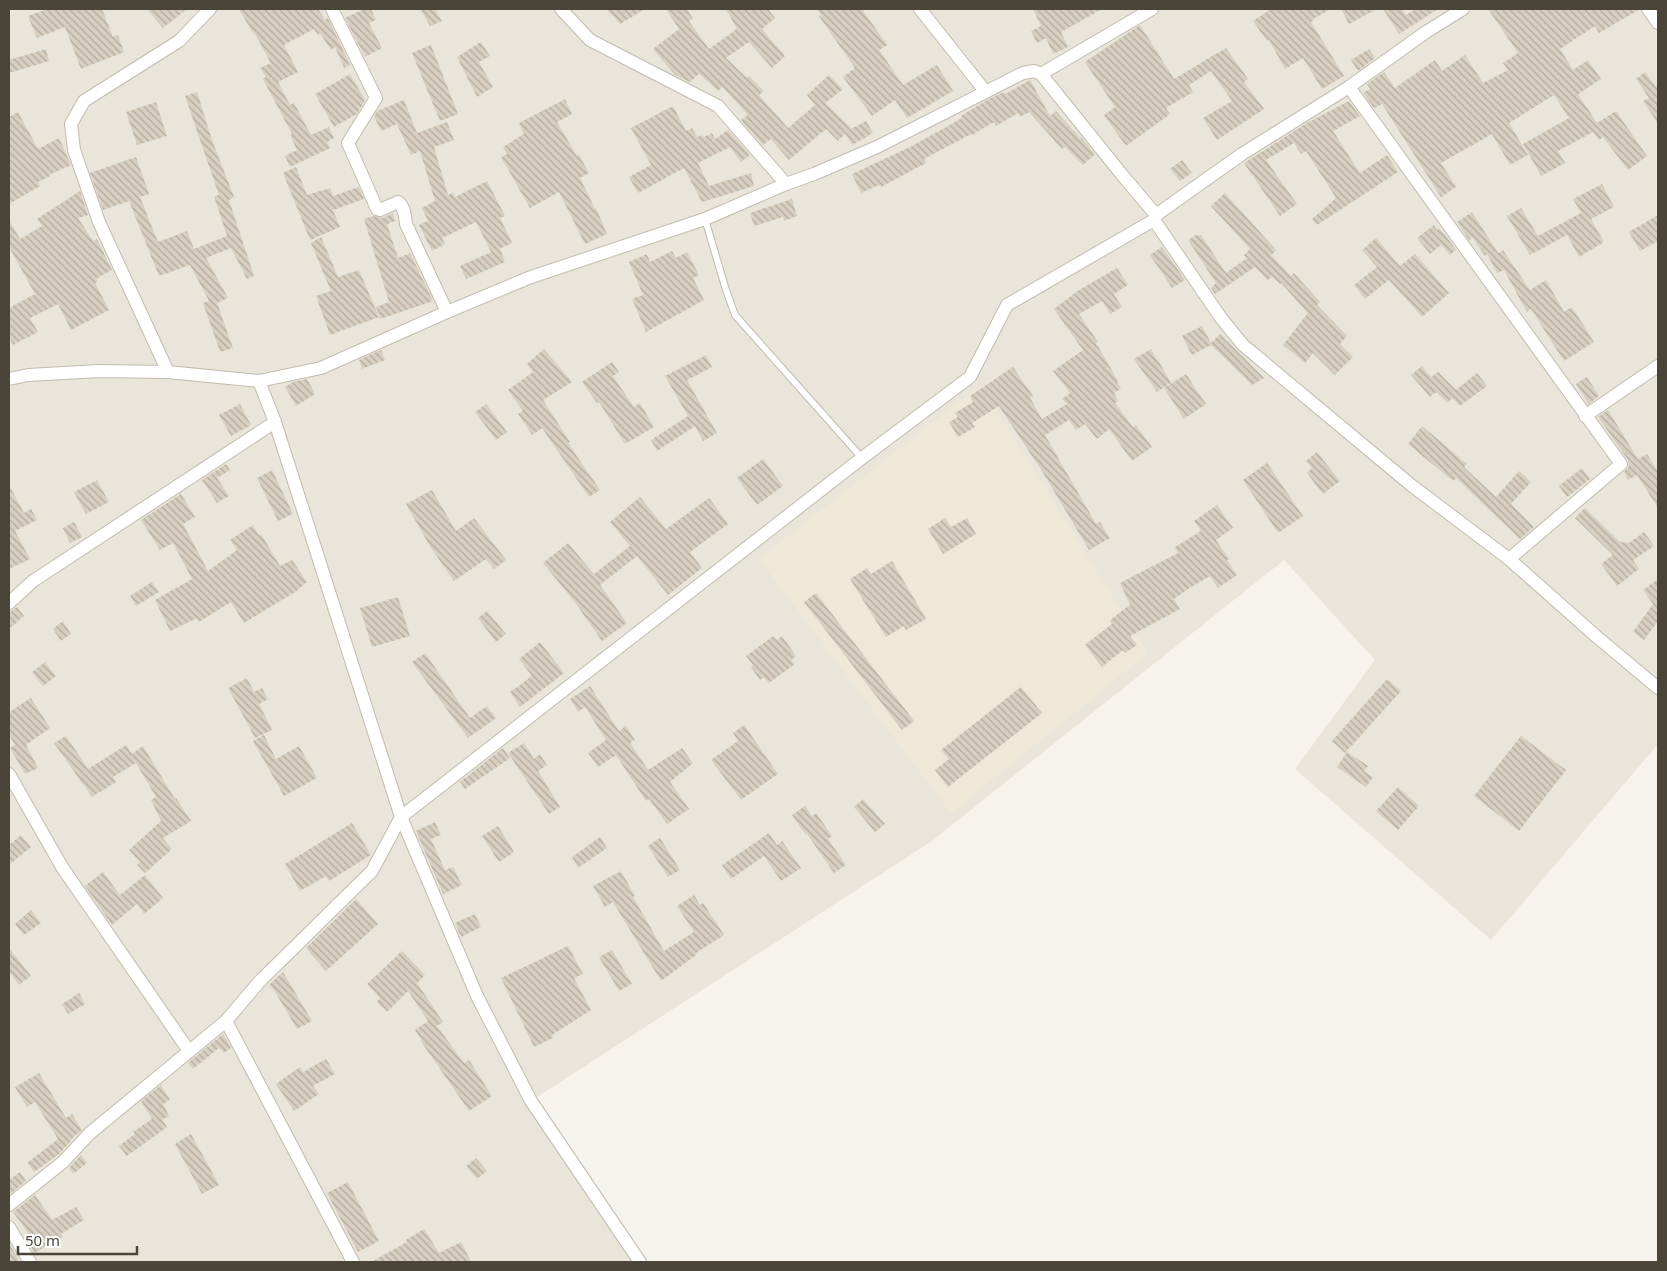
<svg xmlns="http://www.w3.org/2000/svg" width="1667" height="1271" viewBox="0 0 1667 1271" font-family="'Noto Sans',sans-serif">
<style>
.residential{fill:#eae5da}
.education{fill:#efe8d6}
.building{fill:url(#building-back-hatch)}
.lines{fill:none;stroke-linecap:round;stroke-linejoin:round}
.service-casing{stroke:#c2bbae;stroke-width:8}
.minor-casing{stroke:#c2bbae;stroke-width:14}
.service{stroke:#fff;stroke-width:6}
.minor{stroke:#fff;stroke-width:12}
</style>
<defs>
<pattern id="building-back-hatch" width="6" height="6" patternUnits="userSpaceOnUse" patternTransform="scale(1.25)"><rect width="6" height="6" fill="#d8cfc1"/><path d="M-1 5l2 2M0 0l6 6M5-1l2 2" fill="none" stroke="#b1aa9e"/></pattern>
</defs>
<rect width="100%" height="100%" fill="#f6f3ec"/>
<path class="residential" d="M9,9H1658V744L1491,940L1295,769L1375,660L1284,560L932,841L531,1101L640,1262H9Z"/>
<path class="education" d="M981,385L1148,653L951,813L759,559Z"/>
<g class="building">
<path d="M47,9H102L113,37L118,35L124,52L81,69L65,27L37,38L28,16Z"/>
<path d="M147,9H187L163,28Z"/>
<path d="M239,9H318L325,20L328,18L350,65L344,68L335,47L331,50L320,33L318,35L314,29L284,45L298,72L278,82L290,105L294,103L311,135L329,127L334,138L327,142L330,148L290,167L285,156L297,150L290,135L292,134L263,79L266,77L260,68L271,63L255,34L254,35Z"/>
<path d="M364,9H371L376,20L369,23L382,48L365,57L345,18Z"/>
<path d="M420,9H435L442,21L430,26Z"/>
<path d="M606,9H645L620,24Z"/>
<path d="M666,9H687L693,19L689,21L709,49L737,29L726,9H768L775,18L762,29L785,56L772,68L749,42L726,58L747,78L749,76L764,91L759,95L788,128L815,105L807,95L829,75L843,89L825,103L851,128L849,130L866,121L873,133L852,145L845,134L838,141L826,129L789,160L771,139L763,145L741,120L748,115L722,87L718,91L699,74L690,82L675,75L653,49L679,29Z"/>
<path d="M817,9H862L887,45L879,50L903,85L937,65L953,91L907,118L895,100L872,116L843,77L855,68L819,16L821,15Z"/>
<path d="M1033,9H1102L1061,32L1068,47L1053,54L1046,38L1037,43L1031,31L1041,26Z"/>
<path d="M1271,9H1331L1313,19L1314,20L1311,22L1344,76L1322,89L1303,58L1285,69L1269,40L1267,41L1253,21Z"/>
<path d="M1341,9H1377L1349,24Z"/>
<path d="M1383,9H1402L1406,15L1416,9H1438L1399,34Z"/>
<path d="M1488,9H1640L1599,33L1595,26L1560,49L1573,70L1588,60L1601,79L1578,94L1597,123L1616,111L1647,156L1628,170L1603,137L1599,140L1593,132L1558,151L1565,163L1541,176L1523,144L1569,118L1554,95L1509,123L1528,155L1510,165L1492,134L1441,163L1456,187L1441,197L1382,104L1374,108L1363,93L1370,89L1367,84L1384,72L1395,88L1435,60L1442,71L1465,55L1483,83L1508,70L1503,63L1518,53Z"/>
<path d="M1140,25L1174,79L1226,48L1248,79L1244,82L1264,109L1217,140L1203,118L1232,101L1211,71L1189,85L1193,92L1166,108L1170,114L1126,146L1104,115L1115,107L1085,62Z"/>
<path d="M481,42L490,56L479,62L493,87L477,97L457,57Z"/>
<path d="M431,45L458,114L440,121L412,53Z"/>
<path d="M46,49L49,61L9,73V60Z"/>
<path d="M1369,49L1375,58L1358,71L1351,60Z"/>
<path d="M1645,72L1658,89V124L1643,101L1649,98L1636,79Z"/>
<path d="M350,74L365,100L357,114L334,127L315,94Z"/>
<path d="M1030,80L1050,116L1056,111L1080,138L1081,137L1095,154L1083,165L1066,148L1064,147L1062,149L1029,112L1020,117L1018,113L996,126L994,122L972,135L971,134L924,159L926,163L881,187L879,185L861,193L852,174L910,147L962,118L961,116L987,100L1004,92L1005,94Z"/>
<path d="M197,92L212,140L234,197L229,200L254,276L247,279L231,248L206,258L228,298L217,303L233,348L220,352L203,303L209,301L190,265L159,276L129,201L103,210L90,173L136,157L149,194L140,197L158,242L187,231L194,249L227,236L214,196L219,195L185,96Z"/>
<path d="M565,99L572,114L557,122L577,156L579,155L589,173L580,178L595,209L596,208L607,234L585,244L559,192L530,208L501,157L507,154L503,147L524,134L519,123Z"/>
<path d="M404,100L417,133L447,122L454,140L434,147L448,195L453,193L455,197L487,181L505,216L500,218L512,243L495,251L500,249L505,262L466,279L460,266L491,252L476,222L442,238L445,244L432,251L419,225L428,221L422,208L435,201L420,151L411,155L397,124L381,131L374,116L377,111Z"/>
<path d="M1349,101L1360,116L1333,131L1360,173L1387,155L1398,172L1317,225L1312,219L1336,198L1306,151L1301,154L1294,143L1266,160L1297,204L1280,216L1244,163L1307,123Z"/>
<path d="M156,102L167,136L137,145L126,112Z"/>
<path d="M673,106L686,131L692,128L697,137L702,135L704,137L712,133L715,139L728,130L750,155L741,162L730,147L698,163L709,186L751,173L754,186L702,202L684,168L638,193L629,177L651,165L631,128Z"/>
<path d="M18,112L38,149L59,138L71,165L49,175L50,176L38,182L40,186L9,204V117Z"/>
<path d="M1182,160L1192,173L1180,181L1170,169Z"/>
<path d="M296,167L307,195L330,188L333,196L359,187L364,199L333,210L340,227L310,240L283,173Z"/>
<path d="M1602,184L1614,207L1591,219L1604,242L1579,257L1567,235L1530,255L1507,216L1521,208L1538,236L1581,213L1573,199Z"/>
<path d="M80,191L88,215L78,218L93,241L97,239L112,270L96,279L98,281L95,283L109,310L71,330L58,304L30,318L38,332L13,345L9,337V308L35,294L9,247V220L20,239L42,226L37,219Z"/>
<path d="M1225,193L1276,250L1271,255L1291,276L1294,273L1320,302L1317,305L1347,336L1340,344L1353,357L1335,375L1313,353L1305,363L1283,345L1308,313L1281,283L1280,284L1272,276L1268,280L1255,267L1215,294L1211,288L1216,283L1188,240L1196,235H1201L1226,273L1247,258L1244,255L1250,249L1211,206Z"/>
<path d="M792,199L797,216L784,221L783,217L754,226L750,213Z"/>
<path d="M1472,212L1498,253L1503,250L1530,290L1546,280L1564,312L1572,307L1594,342L1564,361L1531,309L1527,312L1504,270L1497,273L1487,254L1485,256L1472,237L1469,240L1457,222Z"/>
<path d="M393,213L395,221L387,224L398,258L410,253L433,301L380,319L376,307L389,302L364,219L373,216L383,218Z"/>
<path d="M1658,215V241L1640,251L1629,232Z"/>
<path d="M1434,225L1437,230L1439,228L1442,232H1443L1456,250L1450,255L1441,245L1430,254L1417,238Z"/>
<path d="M321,237L338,277L359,270L379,317L330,335L316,296L331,291L311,243Z"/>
<path d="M1376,238L1400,266L1415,254L1449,293L1422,317L1389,280L1365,299L1354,285L1377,267L1362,250Z"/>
<path d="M1162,247L1185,280L1172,288L1150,255Z"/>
<path d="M672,251L676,258L687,252L699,275L693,278L704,300L646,332L632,299L643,295L629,262L647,254L650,262Z"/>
<path d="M1117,268L1128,285L1114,294L1122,307L1110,314L1102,301L1079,314L1098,342L1096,343L1118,381L1117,382L1121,389L1114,393L1118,401L1115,403L1133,427L1136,425L1152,447L1132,461L1109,429L1097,439L1085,424L1076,430L1069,420L1045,435L1096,524L1100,522L1110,538L1089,550L1042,471L999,406L972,423L975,427L958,437L949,422L958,417L955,413L973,402L970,396L1013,367L1033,396L1030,398L1042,419L1067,404L1062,399L1070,393L1053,371L1083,350L1054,309L1079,290Z"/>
<path d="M1202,326L1211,343L1220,334L1264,378L1252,385L1211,345L1192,355L1182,336Z"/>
<path d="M544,349L572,382L543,400L570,442L568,443L600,490L589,497L542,428L532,435L518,414L523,411L508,390L533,372L527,364Z"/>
<path d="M1151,349L1157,360H1158L1171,383L1157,392L1134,359Z"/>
<path d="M381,350L385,360L362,369L359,360Z"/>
<path d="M706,355L712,367L687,380L717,433L703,441L695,426L657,451L651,440L688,416L665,376Z"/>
<path d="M612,362L619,372L613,376L634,407L640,403L654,427L625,444L599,402L597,403L582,382Z"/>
<path d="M1422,366L1431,377L1438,372L1456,390L1477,373L1487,386L1460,406L1452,398L1448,403L1436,392L1430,397L1411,375Z"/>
<path d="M1186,374L1206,404L1184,419L1164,388Z"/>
<path d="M1587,377L1599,396L1589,404L1576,384Z"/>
<path d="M307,379L315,394L296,406L285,387L293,382Z"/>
<path d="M240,404L251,425L231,436L219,415Z"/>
<path d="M486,404L507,432L496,440L475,412Z"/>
<path d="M1608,410L1638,459L1647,454L1658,472V508L1637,475L1628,480L1624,472L1629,466L1628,460L1598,417Z"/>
<path d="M1422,426L1467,464L1464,467L1496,497L1519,471L1531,482L1511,504L1534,527L1520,539L1456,478L1453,481L1408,444Z"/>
<path d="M1317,452L1340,481L1323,494L1307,473L1312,468L1306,461Z"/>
<path d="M763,459L783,486L757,505L737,478Z"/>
<path d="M1267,463L1303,516L1278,533L1243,480Z"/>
<path d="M226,464L230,470L217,478L229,496L217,503L202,480Z"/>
<path d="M1582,468L1590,479L1567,497L1559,486Z"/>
<path d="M272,470L293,514L278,521L257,478Z"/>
<path d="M97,480L109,502L86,514L74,492Z"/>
<path d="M9,485L24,513L31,509L37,520L15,531L30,559L9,569Z"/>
<path d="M432,490L456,531L474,518L506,560L494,569L486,559L454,581L431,548L406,504Z"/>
<path d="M181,494L195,517L183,524L208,571L237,550L230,540L253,525L259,535L261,534L280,566L292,560L307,582L295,592L244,623L231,602L199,622L197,618L170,631L155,600L192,579L173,543L160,550L141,520Z"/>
<path d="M640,497L666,529L709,498L728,524L690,552L702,568L668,595L637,556L600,585L627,623L602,641L577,605L543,563L568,543L594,574L630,546L610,522Z"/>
<path d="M1217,505L1233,528L1216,540L1229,559L1227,560L1237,575L1218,588L1210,576L1188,589L1174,599L1180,609L1130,636L1137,645L1125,653L1123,650L1102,667L1085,645L1112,624L1110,620L1130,605L1120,583L1178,553L1175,547L1201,531L1194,521Z"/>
<path d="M1585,508L1620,542L1629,543L1644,532L1654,546L1633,560L1639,569L1617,586L1601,564L1613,555L1575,518Z"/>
<path d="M945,518L951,527L967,518L976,534L943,554L928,529Z"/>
<path d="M74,522L82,537L70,543L63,528Z"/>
<path d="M892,561L926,619L906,630L904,626L886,637L850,579L867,568L871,574Z"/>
<path d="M1658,579V621L1644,640L1633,632L1653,604L1643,590Z"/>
<path d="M152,582L159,592L136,606L130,596Z"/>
<path d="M816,593L914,721L902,730L804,602Z"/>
<path d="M398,597L410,636L372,647L360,608Z"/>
<path d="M17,607L24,616L9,629V613Z"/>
<path d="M487,611L506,634L496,642L478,618Z"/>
<path d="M63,621L71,634L61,641L53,629Z"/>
<path d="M773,636L777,640L782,636L796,656L791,660L795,664L769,683L764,677L760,680L751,667L753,665L746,656Z"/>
<path d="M540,642L564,673L520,707L510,692L532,676L519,659Z"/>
<path d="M425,653L470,718L487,706L496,718L468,738L412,662Z"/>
<path d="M45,662L56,676L43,686L32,672Z"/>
<path d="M247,678L254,692L262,688L268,699L259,704L272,730L255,738L228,688Z"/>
<path d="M1387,679L1401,691L1345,753L1332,741Z"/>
<path d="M590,686L619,731L626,726L635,740L630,743L648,770L682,748L693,763L670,782L689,809L667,824L649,799L646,801L616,755L598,767L588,753L606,740L585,707L578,712L570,699Z"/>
<path d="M1021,687L1042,713L948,787L935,770L949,759L941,750Z"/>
<path d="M31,698L50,728L26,745L38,768L25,774L10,748L15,745L9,735V712Z"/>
<path d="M744,725L778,774L741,800L711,760L738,741L733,733Z"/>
<path d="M264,735L276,759L299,746L317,778L284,796L253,741Z"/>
<path d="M66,736L88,769L126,745L132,754L143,746L175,799L176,798L191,821L163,838L172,849L145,873L137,865L140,862L129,850L161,821L151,800L156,797L136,763L113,777L116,782L92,797L54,743Z"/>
<path d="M1521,736L1566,770L1519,831L1474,796Z"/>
<path d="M524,743L534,759L540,754L547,765L538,771L560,807L549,814L508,753Z"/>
<path d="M503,748L510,758L465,789L460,782Z"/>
<path d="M1347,752L1368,766L1364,771L1373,777L1366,787L1337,767Z"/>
<path d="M1398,787L1419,806L1398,830L1376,811Z"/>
<path d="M863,799L885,824L875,832L854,807Z"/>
<path d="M805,806L812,816L816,813L832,836L828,839L846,865L834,873L807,834L806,835L792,815Z"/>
<path d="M435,822L441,835L431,839L445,870L453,867L462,885L443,894L416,831Z"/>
<path d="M352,823L371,855L329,881L326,876L300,891L285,864Z"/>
<path d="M498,826L514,852L499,862L482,836Z"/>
<path d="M769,833L777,845L782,841L801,868L781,881L764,856L731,879L722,865Z"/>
<path d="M21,835L31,847L9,865V845Z"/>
<path d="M600,837L607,848L578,868L572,857Z"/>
<path d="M660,838L680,870L668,877L648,846Z"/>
<path d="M621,871L635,896L633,897L664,951L694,932L677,906L694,895L700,905L703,903L724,935L696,953V955L661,981L613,902L605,907L593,886Z"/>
<path d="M103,872L120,895L145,875L163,898L144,914L137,904L112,925L85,886Z"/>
<path d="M356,899L378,924L326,971L306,948Z"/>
<path d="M31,910L41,923L24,935L15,924Z"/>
<path d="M475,914L481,927L461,937L455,923Z"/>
<path d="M568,946L583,974L574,978L591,1010L552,1035L553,1038L534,1047L501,978Z"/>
<path d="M9,948L31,976L19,985L9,972Z"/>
<path d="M612,950L632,984L619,991L599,957Z"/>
<path d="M402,951L425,975L417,983L443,1022L437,1026L464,1063L469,1060L492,1096L469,1111L420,1040L421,1039L415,1030L428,1021L408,991L387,1012L377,1002L380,998L367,984Z"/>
<path d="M283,972L312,1021L297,1029L274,990L269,985Z"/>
<path d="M79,993L85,1004L68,1014L62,1004Z"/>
<path d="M223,1034L231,1048L224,1053L219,1048L193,1069L188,1063Z"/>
<path d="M326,1059L335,1074L313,1086L319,1094L294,1111L276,1084L300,1067L303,1072Z"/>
<path d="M39,1073L66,1118L72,1114L82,1130L70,1140L71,1141L59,1154L34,1172L27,1163L58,1139L35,1102L27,1107L15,1087Z"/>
<path d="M161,1085L170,1100L163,1104L169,1116L162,1120L167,1127L127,1156L119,1146L135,1134L133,1132L152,1119L141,1101Z"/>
<path d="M191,1134L219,1185L202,1194L175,1144Z"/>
<path d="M81,1155L87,1163L73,1174L69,1168Z"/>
<path d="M476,1158L487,1171L477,1179L466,1166Z"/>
<path d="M20,1172L26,1181L9,1195V1180Z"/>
<path d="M348,1182L379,1241L358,1252L327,1193Z"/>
<path d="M35,1195L52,1220L76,1207L84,1220L61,1234L63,1237L34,1253L24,1236L28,1233L13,1212Z"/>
<path d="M424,1229L439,1253L461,1242L471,1262H371L407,1242L406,1240Z"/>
<path d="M10,1245L20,1262H9V1246Z"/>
</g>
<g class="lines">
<g class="service-casing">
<path id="service" d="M705,219L726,290L735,315L862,458"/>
</g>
<g class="minor-casing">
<g id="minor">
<path d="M332,9L376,98L348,143L377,209L380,210L398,202C405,207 405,217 406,224L447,312"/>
<path d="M561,9L590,40L718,106L786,184"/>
<path d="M920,9L985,91"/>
<path d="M1463,9L1426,32L1349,87L1242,154L1156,215L1154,220L1221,318L1243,345L1411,485L1509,559L1597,637L1658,688"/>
<path d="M1648,9L1658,23"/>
<path d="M1041,74L1152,9"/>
<path d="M1349,87L1621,464L1509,559"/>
<path d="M168,372L99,222L74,150L71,124L84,101L179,41L210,9"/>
<path d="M9,379L28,375L99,371L168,372L259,381L321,368L447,312L531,277L705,219L786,184L814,174L877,147L1023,73L1034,71L1041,74L1123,176L1156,215"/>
<path d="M259,381L275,422L401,817L477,996L531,1101L640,1262"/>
<path d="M1585,416L1658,366"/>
<path d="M9,603L33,581L275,422"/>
<path d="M9,774L62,867L189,1051"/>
<path d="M226,1021L353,1262"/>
<path d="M9,1205L63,1162L90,1133L226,1021L260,981L372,871L401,817L862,458L970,377L1007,305L1154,220"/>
<path d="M9,1227L30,1262"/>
</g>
</g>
<use href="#service" class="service"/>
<use href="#minor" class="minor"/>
</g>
<rect width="1667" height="1271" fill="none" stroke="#4b4439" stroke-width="20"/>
<path d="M18 1246v8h119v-8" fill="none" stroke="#4b4439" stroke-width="2.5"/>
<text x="25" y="1246" font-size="15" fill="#4b4439" stroke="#ffffff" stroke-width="4" paint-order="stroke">50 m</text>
</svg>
